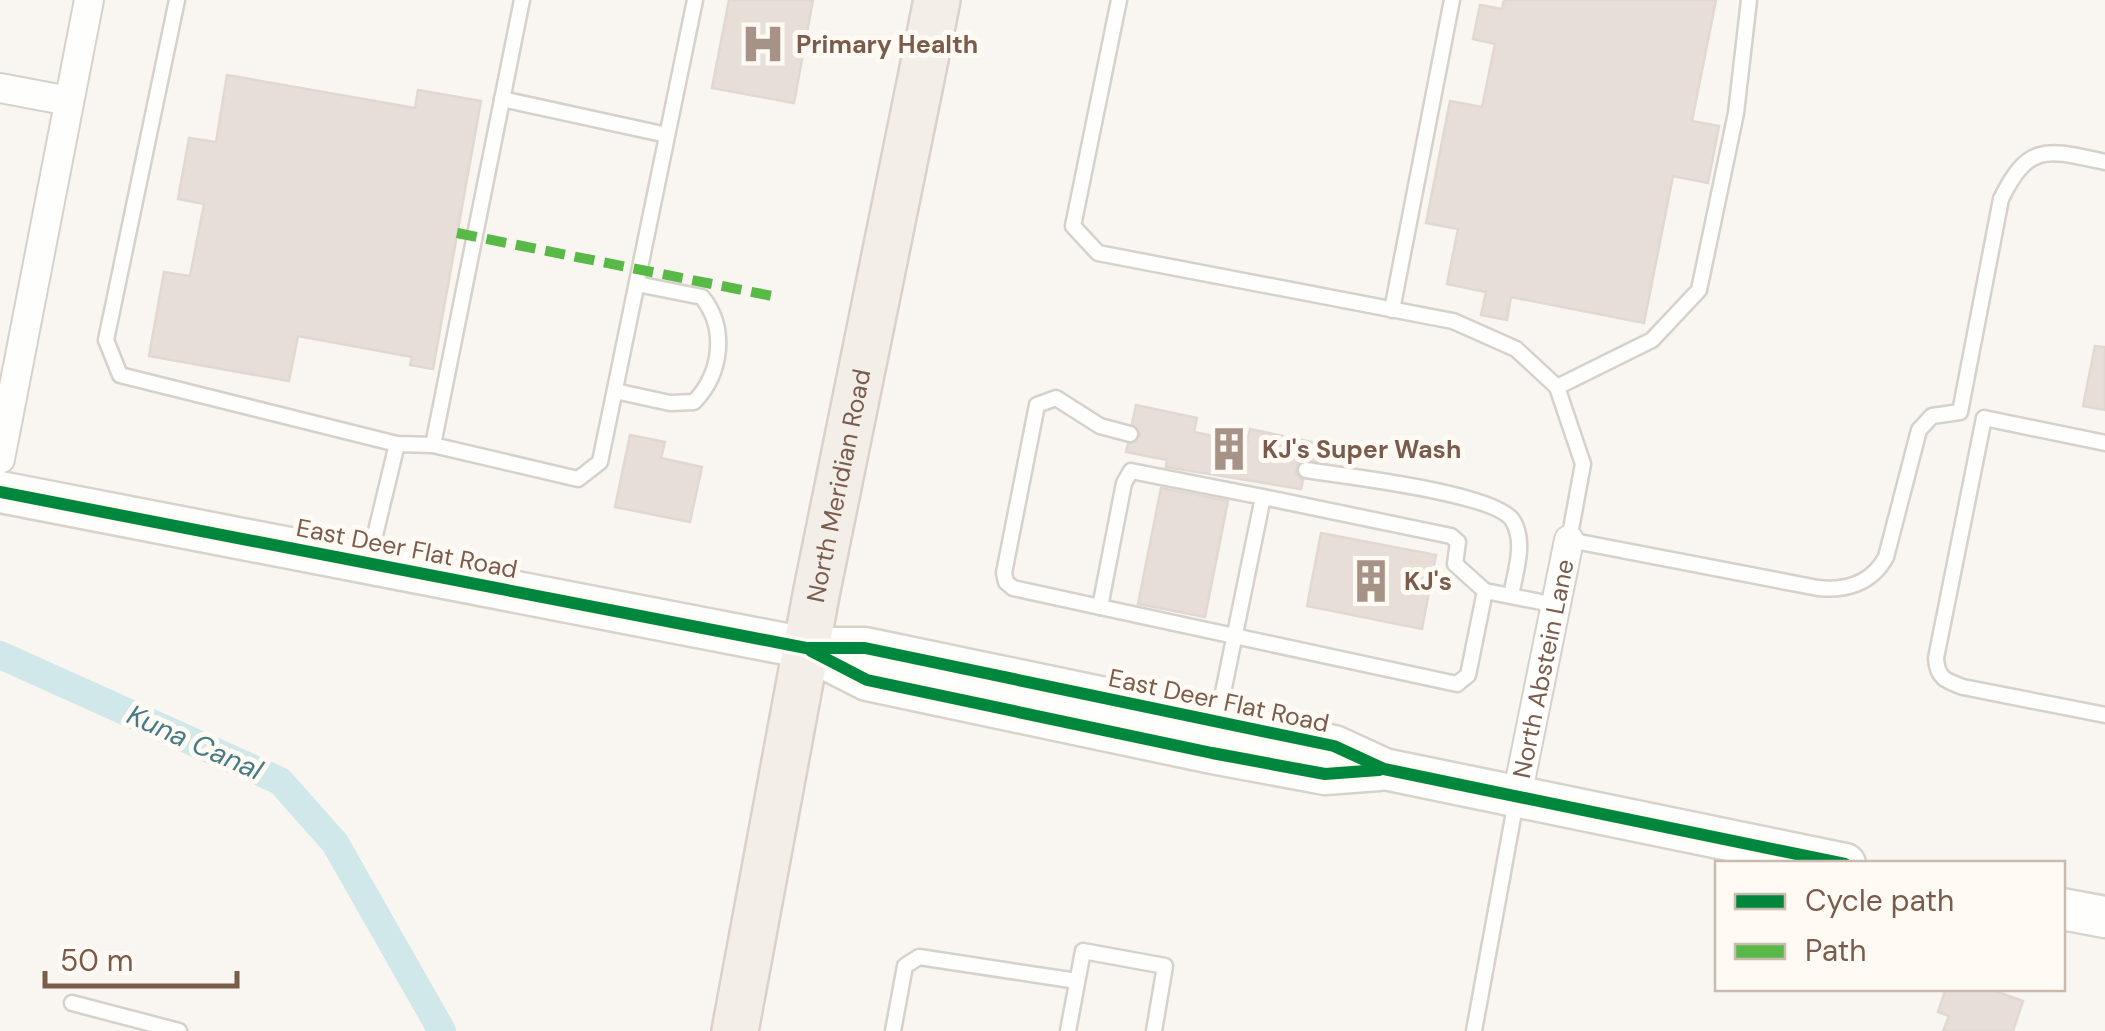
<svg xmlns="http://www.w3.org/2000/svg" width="2105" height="1031" viewBox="0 0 2105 1031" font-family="'DM Sans',sans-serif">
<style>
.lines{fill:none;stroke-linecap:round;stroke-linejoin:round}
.canal{stroke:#d0e8ea;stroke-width:28}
.building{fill:#e6ded7;stroke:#e2d8d2;stroke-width:2.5}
.lane-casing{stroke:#d7d1cb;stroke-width:19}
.street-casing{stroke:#d7d1cb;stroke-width:32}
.secondary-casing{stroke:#d9d2cb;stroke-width:45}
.primary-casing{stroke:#dad1cc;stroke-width:50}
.lane{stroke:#fefefd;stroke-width:14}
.street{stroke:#fefefd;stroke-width:28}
.secondary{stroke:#fefefd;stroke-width:40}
.primary{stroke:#f3eee8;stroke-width:45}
.quiet{stroke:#58b947;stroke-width:10;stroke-dasharray:20 10;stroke-linecap:butt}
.cycleway-casing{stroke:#fffaf3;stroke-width:19}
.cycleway{stroke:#00873e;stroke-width:12}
.labels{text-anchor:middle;stroke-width:10;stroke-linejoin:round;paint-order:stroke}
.poi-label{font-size:25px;font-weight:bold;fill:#7a5c4d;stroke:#fffaf3;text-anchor:start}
.street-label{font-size:25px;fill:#7a5c4d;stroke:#fffaf3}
.water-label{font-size:28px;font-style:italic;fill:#437c86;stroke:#fffaf3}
</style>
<rect width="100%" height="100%" fill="#f9f5f0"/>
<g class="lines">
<path class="canal" d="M0,655L280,781L335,843L442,1031"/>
</g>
<g class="building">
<path d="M729,0H813L794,103L712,88Z"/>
<path d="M1504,0H1716L1692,121L1719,126L1708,183L1673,176L1644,323L1511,297L1507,320L1481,315L1486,292L1447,284L1458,229L1426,223L1450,101L1482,107L1495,44L1473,39L1480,5L1502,9Z"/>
<path d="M227,75L415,108L418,90L481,101L433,369L410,365L412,357L298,336L289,381L149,356L164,272L190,276L204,204L178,199L189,138L216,142Z"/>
<path d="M2095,346L2105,347V410L2083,406Z"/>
<path d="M1136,405L1197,418L1194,432L1247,443L1250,429L1331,446L1327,462L1298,463L1296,473L1303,480L1301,489L1166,467L1167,460L1126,452L1128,444L1140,436L1132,424Z"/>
<path d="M630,435L665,442L661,458L702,467L690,522L615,507Z"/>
<path d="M1161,488L1228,501L1205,617L1138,604Z"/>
<path d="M1321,533L1436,555L1422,629L1307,606Z"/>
<path d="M1946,988H1987L2023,1001L2013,1031H1943L1949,1016L1938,1012Z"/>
</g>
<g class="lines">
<g class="lane-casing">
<g id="lane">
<path d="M177,0L106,340L120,375L397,444L433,445L578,479L600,462L695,0"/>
<path d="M1119,0L1073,226L1098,253L1453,321L1516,349L1557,387L1652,340L1699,290L1736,113L1749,0"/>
<path d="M502,99L667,135"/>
<path d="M1392,310L1452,0"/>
<path d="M1557,387L1583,464L1569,540L1818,588C1846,591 1872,583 1886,557L1919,430L1932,416L1960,412L2001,199C2029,141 2049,150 2105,162"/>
<path d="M615,391L670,403L694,402C722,373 727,328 702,297L637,284"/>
<path d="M2105,443L1984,418L1936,658C1937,678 1946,681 1963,687L2105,715"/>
<path d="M433,445L522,0"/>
<path d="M1306,470C1344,476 1497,493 1513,521C1526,543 1515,572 1511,596"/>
<path d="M1263,497L1451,536L1458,542L1455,564L1485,591"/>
<path d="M369,560L397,444"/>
<path d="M1100,607L1013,588L1006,582L1004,573L1037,405L1056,398L1100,426L1130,434"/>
<path d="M1218,717L1263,497L1131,471L1124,483L1100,607L1457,684L1468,675L1485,591L1556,605"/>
<path d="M72,1003L179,1031"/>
<path d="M893,1031L905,966L919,957L1077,981"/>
<path d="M1068,1031L1083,951L1165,966L1154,1031"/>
<path d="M1474,1031L1516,801"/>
</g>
</g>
<g class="street-casing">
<g id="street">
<path d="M0,88L69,101"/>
<path d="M0,459L89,0"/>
<path id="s1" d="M1517,796L1569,540"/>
</g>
</g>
<g class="secondary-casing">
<g id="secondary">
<path d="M0,492L806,648H865L1334,746L1384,769L1845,864"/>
<path d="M814,653L867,680L1212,753L1325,774L1379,770"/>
<path d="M2062,909L2105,917"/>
</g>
</g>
<g class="primary-casing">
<g id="primary">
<path id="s2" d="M735,1031L816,595L937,0"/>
</g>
</g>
<use href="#lane" class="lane"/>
<use href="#street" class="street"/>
<use href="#secondary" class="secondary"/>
<use href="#primary" class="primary"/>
<path class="quiet" d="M457,233L777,297"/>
<g class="cycleway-casing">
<g id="cycleway">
<path d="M0,492L806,648H865L1334,746L1384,769L1845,864"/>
<path d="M811,651L867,680L1212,753L1325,774L1379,770"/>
</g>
</g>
<use href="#cycleway" class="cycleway"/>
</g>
<defs>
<g id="hospital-bare" transform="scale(3.45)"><path d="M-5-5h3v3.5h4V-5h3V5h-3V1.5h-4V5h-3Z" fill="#a69286" stroke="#fffaf3" stroke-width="2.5" paint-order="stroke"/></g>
<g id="building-bare" transform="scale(3.45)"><path d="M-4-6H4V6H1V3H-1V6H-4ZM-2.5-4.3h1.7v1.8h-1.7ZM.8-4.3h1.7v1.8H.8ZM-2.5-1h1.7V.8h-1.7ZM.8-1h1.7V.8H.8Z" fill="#a69286" stroke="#fffaf3" stroke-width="2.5" paint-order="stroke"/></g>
</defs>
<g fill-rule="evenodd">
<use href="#hospital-bare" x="763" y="44"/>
<use href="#building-bare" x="1229" y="449"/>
<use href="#building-bare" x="1371" y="581"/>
</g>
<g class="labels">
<g class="poi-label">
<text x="796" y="53">Primary Health</text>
<text x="1262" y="458">KJ's Super Wash</text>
<text x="1404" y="590">KJ's</text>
</g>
<g class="street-label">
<text dy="9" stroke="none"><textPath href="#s2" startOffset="555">North Meridian Road</textPath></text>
<text transform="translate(407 548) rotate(11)" y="9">East Deer Flat Road</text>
<text dy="9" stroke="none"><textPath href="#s1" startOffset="130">North Abstein Lane</textPath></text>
<text transform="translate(1219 700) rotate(12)" y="9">East Deer Flat Road</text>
</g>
<g class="water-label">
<text transform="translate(195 742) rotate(24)" y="10">Kuna Canal</text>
</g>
</g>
<rect x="1715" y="861" width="350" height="130" fill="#fffaf3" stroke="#cabbb1" stroke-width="2.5"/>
<rect x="1735" y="894" width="50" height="15" fill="#00873e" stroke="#cabbb1" stroke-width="2.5"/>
<text x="1805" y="911" font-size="30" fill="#7a5c4d">Cycle path</text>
<rect x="1735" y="944" width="50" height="15" fill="#58b947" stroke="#cabbb1" stroke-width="2.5"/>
<text x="1805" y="961" font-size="30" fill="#7a5c4d">Path</text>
<path d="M45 971v15h192v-15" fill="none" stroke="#7a5c4d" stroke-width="5"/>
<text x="60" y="971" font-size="30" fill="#7a5c4d" stroke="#fffaf3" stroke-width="8" paint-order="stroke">50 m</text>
</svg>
